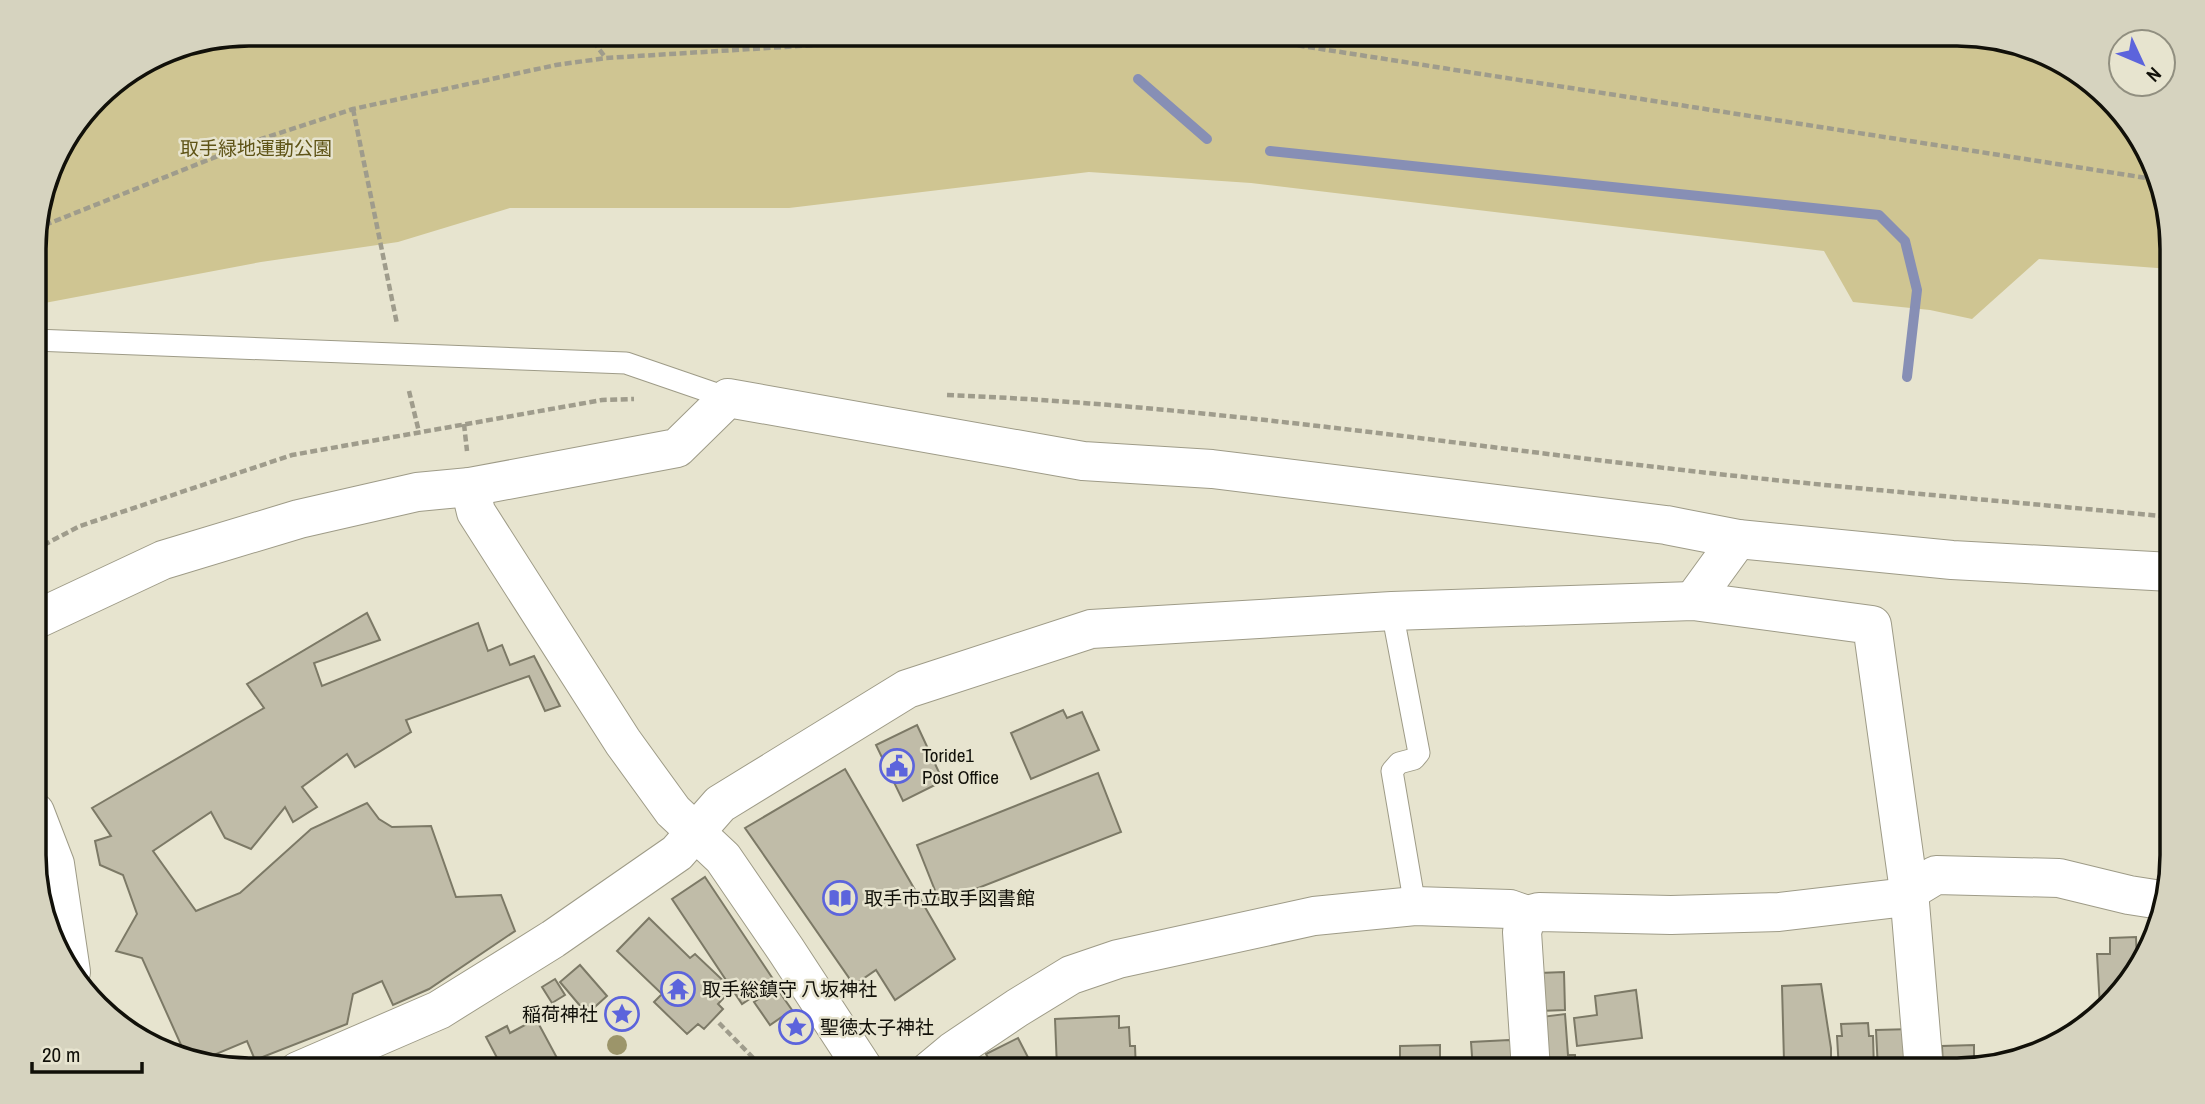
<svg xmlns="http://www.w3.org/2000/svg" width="2205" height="1104" viewBox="0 0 2205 1104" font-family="'Archivo Narrow','Noto Sans JP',sans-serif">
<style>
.green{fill:#cfc592}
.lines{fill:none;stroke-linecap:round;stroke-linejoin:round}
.stream{stroke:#878fb5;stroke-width:10}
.building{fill:#c0bca8;stroke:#7c7966;stroke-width:2}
.service-casing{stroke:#9e9b87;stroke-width:23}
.minor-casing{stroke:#9e9b87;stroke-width:40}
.path{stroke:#9f9c8c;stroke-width:4.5;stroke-dasharray:7 3.5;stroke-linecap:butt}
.service{stroke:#fff;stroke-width:21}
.minor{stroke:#fff;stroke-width:38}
.tree{fill:#9c956a}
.labels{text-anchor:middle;stroke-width:5;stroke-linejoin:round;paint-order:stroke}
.park-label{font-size:19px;fill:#5f5417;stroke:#e7e4cf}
.poi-label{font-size:19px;fill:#111009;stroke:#e7e4cf;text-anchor:start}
.rim{fill:none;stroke:#111009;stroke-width:3.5}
</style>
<rect width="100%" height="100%" fill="#e7e4cf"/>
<path class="green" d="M248,33H1957L2052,55L2128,118L2170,220V269L2039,259L1972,319L1930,310L1853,302L1824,251L1251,183L1089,172L789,208H510L398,242L261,262L34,305V234L55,153L106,87L166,49Z"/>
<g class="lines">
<g class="stream">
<path d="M1138,79L1207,139"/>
<path d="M1270,151L1879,215L1905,241L1917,290L1907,377"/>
</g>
</g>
<g class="building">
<path d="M367,613L380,640L314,663L322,686L478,623L488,651L502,645L510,665L534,656L560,706L545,711L529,676L406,720L411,732L355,767L347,754L302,787L317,807L293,822L285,807L251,849L225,838L211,812L153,851L196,911L240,893L311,829L367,803L379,819L392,827L431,826L456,897L501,895L515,931L429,989L393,1005L382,981L353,994L347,1024L255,1060L247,1041L202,1060L186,1056L142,958L116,951L137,914L123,875L100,865L95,841L111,836L92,808L264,708L247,684Z"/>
<path d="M1063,710L1067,718L1082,712L1099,750L1031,779L1011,733Z"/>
<path d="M917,725L943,781L903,801L876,745Z"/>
<path d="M845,769L955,959L895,1000L876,970L854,985L745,828Z"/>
<path d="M1098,773L1121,832L940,903L917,845Z"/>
<path d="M705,877L775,982L742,1004L672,899Z"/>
<path d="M649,918L690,958L695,954L732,989L718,1004L723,1009L704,1029L698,1024L687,1034L654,1002L662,994L617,951Z"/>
<path d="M2136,937L2137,965L2100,1008L2097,954H2110V938Z"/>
<path d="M580,965L607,996L587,1014L560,982Z"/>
<path d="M1564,972L1565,1010L1540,1011L1539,973Z"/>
<path d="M555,979L565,995L552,1003L542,987Z"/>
<path d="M1821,984L1831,1048V1070H1820V1060L1784,1061L1782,986Z"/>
<path d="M776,987L792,1010L770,1025L754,1002Z"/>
<path d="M1636,990L1642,1038L1577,1046L1574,1018L1597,1015L1595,996Z"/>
<path d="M1565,1014L1568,1055H1575L1576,1070H1545L1541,1017Z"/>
<path d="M1119,1016V1028L1129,1027L1130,1046H1135L1136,1071H1074V1068H1057L1055,1019Z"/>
<path d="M536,1019L564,1071H504L486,1037L507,1026L510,1033Z"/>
<path d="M1868,1023L1869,1036H1873L1874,1070H1839L1837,1036H1842L1841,1024Z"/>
<path d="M1912,1029L1913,1070H1878L1876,1030Z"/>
<path d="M1018,1038L1035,1071H995L986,1054Z"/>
<path d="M1509,1040L1514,1045L1516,1070H1473L1471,1042Z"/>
<path d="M1440,1045V1070H1400V1046Z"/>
<path d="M1974,1045V1069L1943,1070L1942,1046Z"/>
<path d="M974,1060L982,1071H959Z"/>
</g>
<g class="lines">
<g class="service-casing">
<g id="service">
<path d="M34,340L626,363L728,398"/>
<path d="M1392,611L1419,753L1414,759L1399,763L1392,771L1415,906"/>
</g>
</g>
<g class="minor-casing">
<g id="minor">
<path d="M470,487L476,512L623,742L673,811L723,858L786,950L865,1071"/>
<path d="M1693,601L1738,539"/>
<path d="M35,620L163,560L299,519L417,492L470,487L677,448L728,398L1083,461L1212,469L1666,525L1738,539L1952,560L2171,572"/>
<path d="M35,812L55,864L71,972"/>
<path d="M1527,915L1522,932L1531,1070"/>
<path d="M298,1071L439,1010L553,939L677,853L720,804L907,689L1091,629L1392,611L1693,601L1872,625L1909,891L1924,1070"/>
<path d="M929,1071L953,1051L1017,1008L1071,975L1118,959L1314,916L1415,906L1510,909L1527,915L1539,912L1671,915L1779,912L1898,898L1936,875L2059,878L2129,895L2161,900"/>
</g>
</g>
<g class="path">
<path d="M587,33L605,57"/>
<path d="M353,109L397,324"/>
<path d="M35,229L258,140L353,109L556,65L606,58L993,34L1238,36L2153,179"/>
<path d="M409,391L419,432"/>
<path d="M947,395C1203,405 1456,445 1709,473C1863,490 2017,502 2171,517"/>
<path d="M464,424L467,451"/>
<path d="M34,550L80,526L292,455L602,400L634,399"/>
<path d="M719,1023L766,1071"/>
</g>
<use href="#service" class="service"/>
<use href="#minor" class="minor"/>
</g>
<circle class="tree" cx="617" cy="1045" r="10"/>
<defs>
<g id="civic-ring" transform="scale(1.75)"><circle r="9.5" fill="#e7e4cf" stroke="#5c64dc" stroke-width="1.5"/><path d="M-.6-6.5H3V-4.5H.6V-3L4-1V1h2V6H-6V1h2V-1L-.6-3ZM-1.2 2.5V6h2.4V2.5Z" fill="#5c64dc"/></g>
<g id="library-ring" transform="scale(1.75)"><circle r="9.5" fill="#e7e4cf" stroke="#5c64dc" stroke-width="1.5"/><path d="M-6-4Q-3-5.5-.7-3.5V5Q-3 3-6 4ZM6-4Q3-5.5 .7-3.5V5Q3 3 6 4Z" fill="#5c64dc"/></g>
<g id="temple-ring" transform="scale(1.75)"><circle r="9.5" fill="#e7e4cf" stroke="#5c64dc" stroke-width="1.5"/><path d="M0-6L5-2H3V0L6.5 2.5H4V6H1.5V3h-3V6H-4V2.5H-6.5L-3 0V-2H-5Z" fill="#5c64dc"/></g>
<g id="sight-ring" transform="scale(1.75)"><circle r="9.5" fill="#e7e4cf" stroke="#5c64dc" stroke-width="1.5"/><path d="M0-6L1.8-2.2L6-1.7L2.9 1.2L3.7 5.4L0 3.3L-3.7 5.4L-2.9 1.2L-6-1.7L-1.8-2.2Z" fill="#5c64dc"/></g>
</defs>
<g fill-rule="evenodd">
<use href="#civic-ring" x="897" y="766"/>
<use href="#library-ring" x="840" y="898"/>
<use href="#temple-ring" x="678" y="989"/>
<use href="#sight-ring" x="622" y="1014"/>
<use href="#sight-ring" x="796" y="1027"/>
</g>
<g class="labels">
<g class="park-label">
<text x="256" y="155">取手緑地運動公園</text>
</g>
<g class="poi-label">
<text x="922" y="762">Toride1<tspan x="922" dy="22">Post Office</tspan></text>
<text x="864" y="905">取手市立取手図書館</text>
<text x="702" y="996">取手総鎮守 八坂神社</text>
<text x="598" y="1021" text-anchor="end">稲荷神社</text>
<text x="820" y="1034">聖徳太子神社</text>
</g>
</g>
<path d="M0 0H2205V1104H0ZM249 46H1957A203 203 0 0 1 2160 249V855A203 203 0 0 1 1957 1058H249A203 203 0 0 1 46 855V249A203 203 0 0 1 249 46Z" fill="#d6d3bf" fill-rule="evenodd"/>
<path class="rim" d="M249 46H1957A203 203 0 0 1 2160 249V855A203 203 0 0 1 1957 1058H249A203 203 0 0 1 46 855V249A203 203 0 0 1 249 46Z"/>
<g transform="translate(2142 63) rotate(134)"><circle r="33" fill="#e7e4cf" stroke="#918f80" stroke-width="2"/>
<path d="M0-5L12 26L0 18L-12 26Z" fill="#5c64dc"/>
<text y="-10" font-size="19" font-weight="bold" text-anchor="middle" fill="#111009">N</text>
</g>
<path d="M32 1062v10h110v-10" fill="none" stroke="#111009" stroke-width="3.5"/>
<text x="42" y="1062" font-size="21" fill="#111009" stroke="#e7e4cf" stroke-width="5" paint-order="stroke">20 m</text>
</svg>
